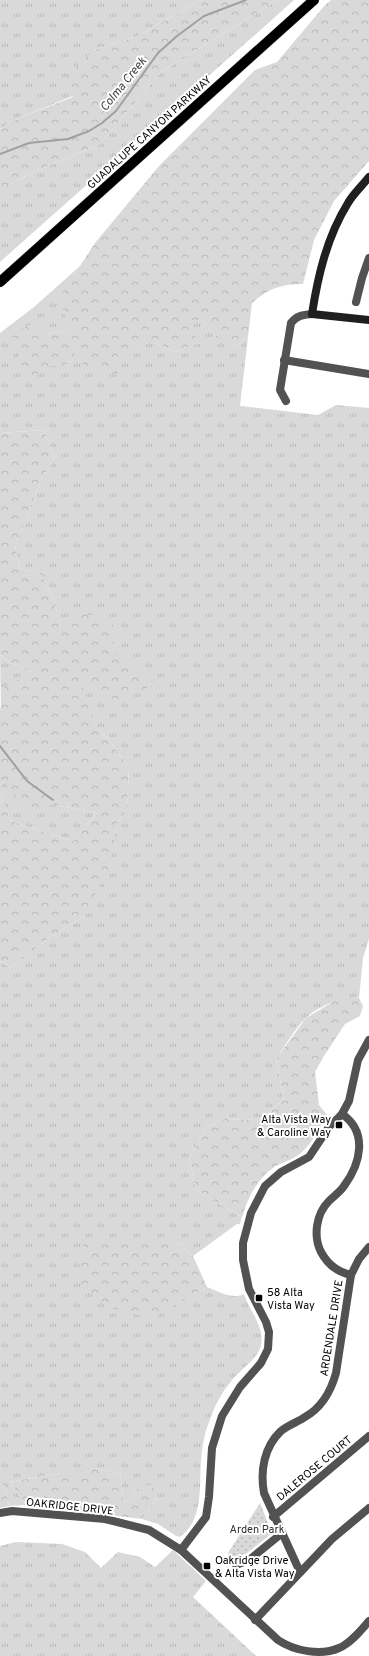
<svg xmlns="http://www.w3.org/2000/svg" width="369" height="1656" viewBox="0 0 369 1656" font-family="Overpass,sans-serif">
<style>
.grass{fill:url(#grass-tufts)}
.forest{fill:url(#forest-crowns)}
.park{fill:url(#park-dots)}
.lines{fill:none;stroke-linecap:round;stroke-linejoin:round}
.stream{stroke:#a0a0a0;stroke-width:2}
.primary-casing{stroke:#dbdbdb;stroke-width:11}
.street{stroke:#525252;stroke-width:8}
.secondary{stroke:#1f1f1f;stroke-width:8}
.primary{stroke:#000;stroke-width:10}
.poi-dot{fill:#000;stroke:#fff;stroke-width:1.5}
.labels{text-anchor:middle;stroke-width:4;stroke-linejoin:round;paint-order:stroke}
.street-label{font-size:11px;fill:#000;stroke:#fff}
.poi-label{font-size:11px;fill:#000;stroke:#fff;text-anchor:start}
.park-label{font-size:11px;fill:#303030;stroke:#fff}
.water-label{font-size:12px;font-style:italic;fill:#414141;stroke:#fff}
</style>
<defs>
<pattern id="grass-tufts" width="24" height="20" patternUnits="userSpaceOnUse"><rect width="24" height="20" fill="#d9d9d9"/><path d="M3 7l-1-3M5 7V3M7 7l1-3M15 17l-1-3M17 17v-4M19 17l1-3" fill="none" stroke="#b8b8b8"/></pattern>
<pattern id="forest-crowns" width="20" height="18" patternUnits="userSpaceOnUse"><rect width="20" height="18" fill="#d9d9d9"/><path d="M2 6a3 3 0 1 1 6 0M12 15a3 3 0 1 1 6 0" fill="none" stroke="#b8b8b8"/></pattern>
<pattern id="park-dots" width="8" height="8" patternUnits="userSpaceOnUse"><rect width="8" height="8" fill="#d9d9d9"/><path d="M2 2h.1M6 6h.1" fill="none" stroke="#b8b8b8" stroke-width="1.8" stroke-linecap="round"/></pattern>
</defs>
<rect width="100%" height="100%" fill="#fff"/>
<g class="grass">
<path d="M0,0H201L138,36L93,50L73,96L19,118L0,129Z"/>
<path d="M278,0H294L0,262V189L36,171L100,144L161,72Z"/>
<path d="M80,266L60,298L71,330L46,334L48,366H66L79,349L119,374L114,359L148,343H156L175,352L199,343L185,320H202L215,336L235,347L248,337L240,406L318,415L336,405L369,408V939L363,958L359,998C343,996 316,1007 305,1019C294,1030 285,1046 276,1059L284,1100L259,1120L225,1119L207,1127L189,1158L196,1190L242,1217L240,1224H237L193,1256L177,1243L151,1318L207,1287C218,1291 232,1300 244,1294C249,1311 265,1326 261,1345C258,1359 241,1369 232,1380C222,1392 214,1407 209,1422C204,1435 202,1447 201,1461C199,1487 204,1519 180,1537L176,1536L158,1524L142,1519L157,1497L139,1486L132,1497L124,1502L120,1474L94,1468L84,1473H61L10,1482L26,1505L9,1506L5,1486L0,1484V961L11,968L50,937L83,917L113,842L118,821L127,811L129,766L97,726L60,628L54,599L42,576L20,568L15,547L41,480L55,458L44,430L0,433V333L34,307Z"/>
<path d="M0,655L9,662L32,672L1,710Z"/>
<path d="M5,783L49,804L97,813L73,841L11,821L0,795V785Z"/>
<path d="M16,1542L62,1544L85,1552L101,1568L118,1552L140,1557L155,1567L173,1550L206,1581L193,1597L256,1656H0V1546Z"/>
</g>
<g class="forest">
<path d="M201,0H278L161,72L100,144L36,171L0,189V129L19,118L73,97L65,79L93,50L138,36Z"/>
<path d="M331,0H369V161L334,201L314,240L303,284C282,284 269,288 252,303L248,337L235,347C219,343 212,333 202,320H186L200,343L175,352L156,343H148L115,359L119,374L84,366L79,349L66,366H48L34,376L16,360L22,351L11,334L34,323L46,334L70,330L59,298L95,243L159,166L255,70L277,62L325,5Z"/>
<path d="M44,430L55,458L41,480L15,547L20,568L42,576L54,599L60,628L77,614L99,616L124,632L107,649L157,683L120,702L82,684L97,726L129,766L127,811L118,821L107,873L83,917L50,937L11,968L0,961V795L11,821L73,841L97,813L49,804L32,816L5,783L0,785V710L5,687L32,672L9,662L0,655V433Z"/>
<path d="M351,997L359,998L363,1006L360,1016L345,1024L324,1056L315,1072L319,1105L327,1115C320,1127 313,1142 303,1151C295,1159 285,1161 276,1166C258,1177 248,1197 242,1217L196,1190L189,1158L207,1127L225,1119L259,1120L284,1100L276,1059L306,1018L336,1000Z"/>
<path d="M124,1241L177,1243L193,1256L207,1287L152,1318L107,1307L77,1280L84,1242Z"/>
<path d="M94,1468L120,1474L124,1502L132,1497L139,1486L152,1485L157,1497L142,1519L26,1505L10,1482L61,1473H84Z"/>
<path d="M0,1484L5,1486L9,1506L0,1508Z"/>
</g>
<path class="park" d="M260,1503L272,1533L246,1554L233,1557L228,1553Z"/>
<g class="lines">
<g class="stream">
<path d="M0,154L29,143L68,139L89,131L102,123L116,111L158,53L177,36L204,16L246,0"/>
<path d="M0,746L27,781L53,800"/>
</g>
<g class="primary-casing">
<path id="primary" d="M0,282L314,0"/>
</g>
<g class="street">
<path d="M356,302L362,278L369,258"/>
<path d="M284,360L369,374"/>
<path d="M286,401L280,390L291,323C297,315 303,315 312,314"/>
<path d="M342,1114C368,1132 361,1163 344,1186C340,1192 334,1196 329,1201C316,1214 313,1236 321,1252C328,1265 337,1272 351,1275"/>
<path d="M0,1513L12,1511L105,1519L149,1530L181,1550L278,1640C294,1651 321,1656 339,1648C351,1643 361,1630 369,1621"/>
<path d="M273,1517L369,1436"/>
<path d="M181,1550L206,1517L209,1497L212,1448L222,1416L240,1387L261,1363L268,1349L269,1332L266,1322L249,1289L243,1260V1243L251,1213L265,1186L281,1172L309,1157L329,1127L342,1114L349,1101L358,1060L369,1040"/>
<path d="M236,1565L249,1560L281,1534"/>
<path d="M300,1572L264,1493C260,1471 264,1447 281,1431C288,1425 298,1422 305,1417C321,1408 331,1391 336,1373L351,1275L359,1259L369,1247"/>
<path d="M255,1620L332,1539L369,1508"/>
</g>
<path class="secondary" d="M369,177C362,186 353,194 348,203C327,237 318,275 312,314L369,320"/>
<use href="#primary" class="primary"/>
</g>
<g class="poi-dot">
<rect x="335" y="1121" width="8" height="8" rx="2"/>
<rect x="255" y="1294" width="8" height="8" rx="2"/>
<rect x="203" y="1562" width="8" height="8" rx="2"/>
</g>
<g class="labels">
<g class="street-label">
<text transform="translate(149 132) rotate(-42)" y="4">GUADALUPE CANYON PARKWAY</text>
<text transform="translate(331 1328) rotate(-81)" y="4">ARDENDALE DRIVE</text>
<text transform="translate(314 1468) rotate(-40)" y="4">DALEROSE COURT</text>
<text transform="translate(70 1506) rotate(6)" y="4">OAKRIDGE DRIVE</text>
</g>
<g class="poi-label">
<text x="331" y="1123" text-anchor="end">Alta Vista Way<tspan x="331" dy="13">&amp; Caroline Way</tspan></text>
<text x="267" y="1296">58 Alta<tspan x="267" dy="13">Vista Way</tspan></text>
<text x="215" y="1564">Oakridge Drive<tspan x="215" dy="13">&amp; Alta Vista Way</tspan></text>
</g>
<g class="park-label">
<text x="257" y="1533">Arden Park</text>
</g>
<g class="water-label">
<text transform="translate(123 84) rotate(-51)" y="4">Colma Creek</text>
</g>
</g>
</svg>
